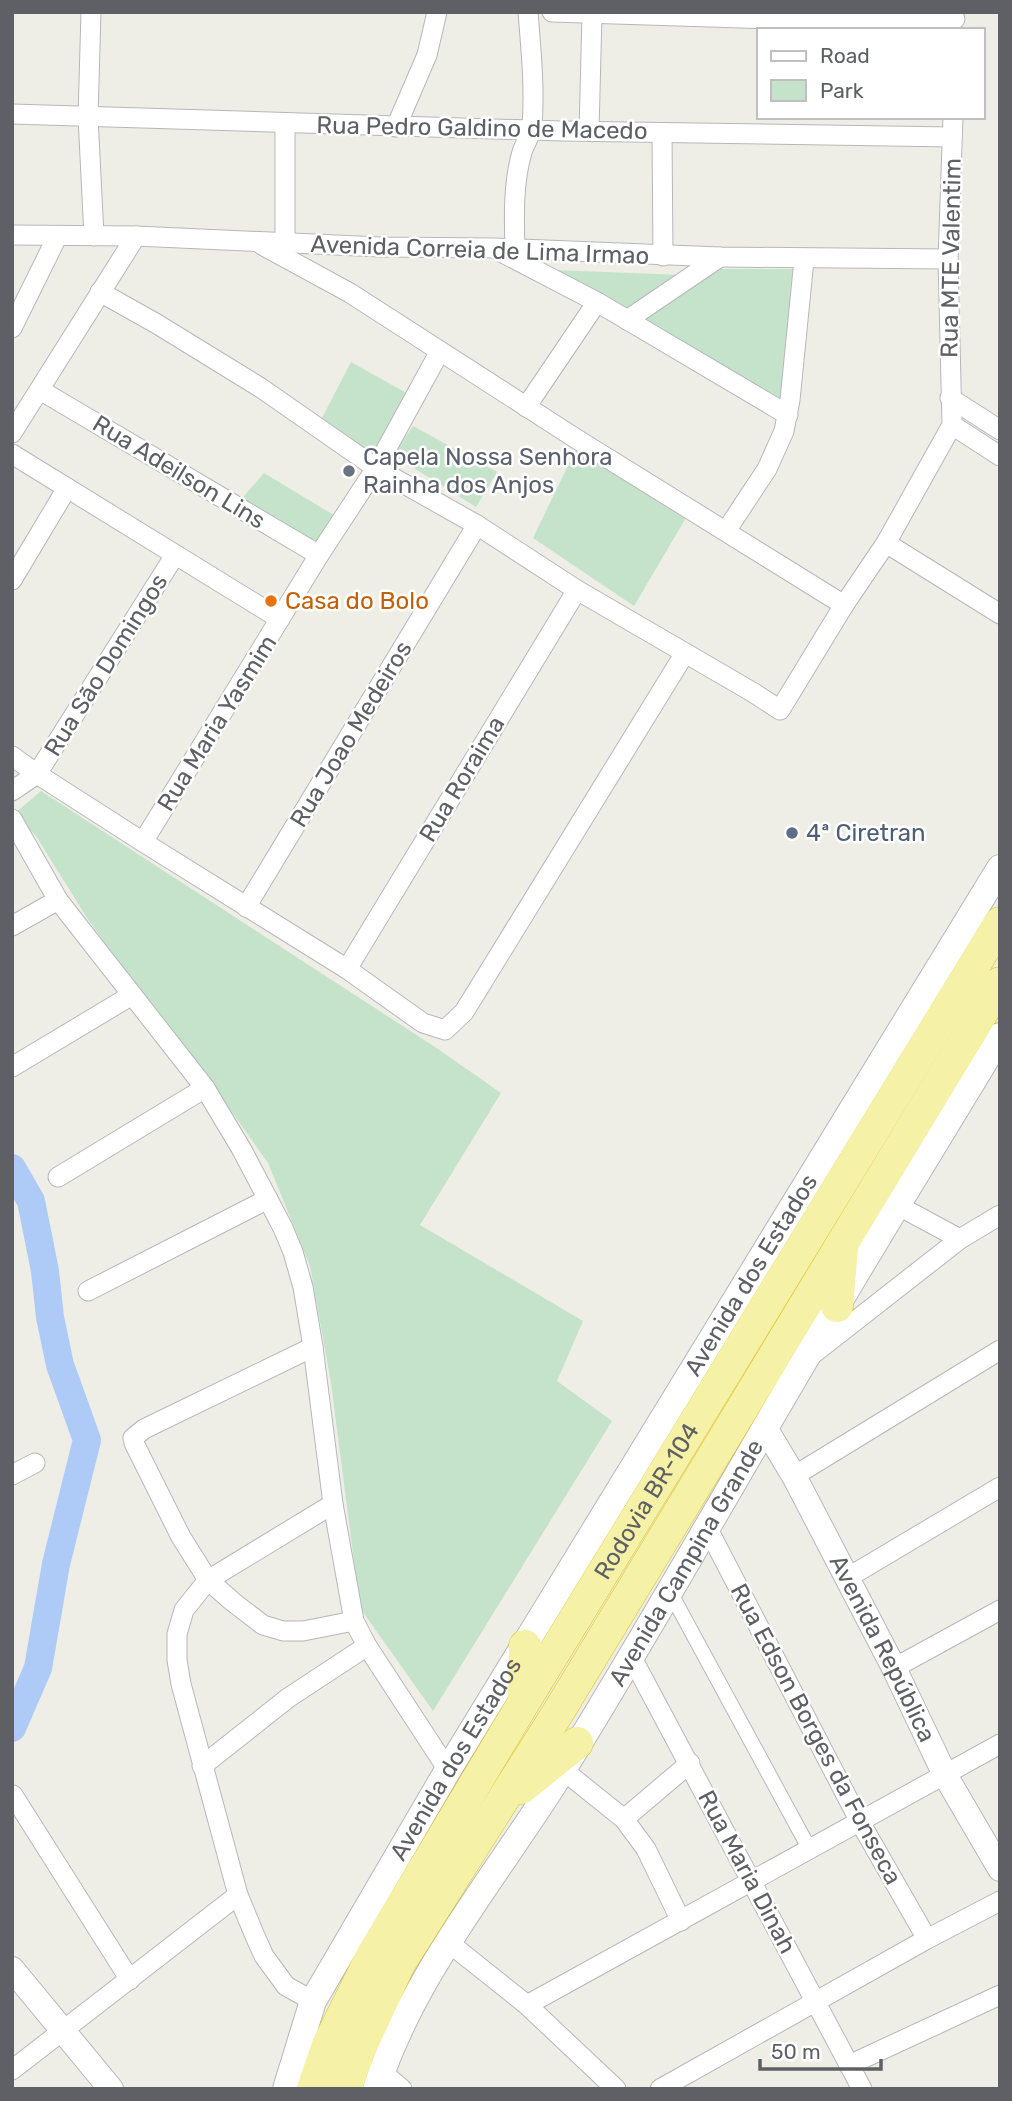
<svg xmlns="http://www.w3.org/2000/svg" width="1012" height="2101" viewBox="0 0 1012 2101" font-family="Rubik,sans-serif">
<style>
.green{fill:#c5e3ca}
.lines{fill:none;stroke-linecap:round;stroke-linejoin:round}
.river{stroke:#aecbf7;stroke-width:28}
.pedestrian-casing{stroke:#b6b7bb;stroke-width:16}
.minor-casing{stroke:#b6b7bb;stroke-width:21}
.tertiary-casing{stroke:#b6b7bb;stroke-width:26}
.secondary-casing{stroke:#b5b7bc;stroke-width:28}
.trunk-casing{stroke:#dec116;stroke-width:33}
.pedestrian{stroke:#fff;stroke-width:14}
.minor{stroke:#fff;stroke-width:19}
.tertiary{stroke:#fff;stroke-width:24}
.secondary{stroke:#fff;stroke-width:26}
.trunk{stroke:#f5f1a6;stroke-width:32}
.worship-dot{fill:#6b7280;stroke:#fff;stroke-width:2.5}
.food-dot{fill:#e8710a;stroke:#fff;stroke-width:2.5}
.service-dot{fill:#5c6f8a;stroke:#fff;stroke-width:2.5}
.labels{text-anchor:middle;stroke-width:5;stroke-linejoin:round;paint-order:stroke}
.street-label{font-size:24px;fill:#5e6065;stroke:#fff}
.worship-label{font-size:24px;fill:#5b616d;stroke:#fff;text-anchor:start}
.food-label{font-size:24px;fill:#c56008;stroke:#fff;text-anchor:start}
.service-label{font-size:24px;fill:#4e5e75;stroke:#fff;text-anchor:start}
</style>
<rect width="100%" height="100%" fill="#eeeee6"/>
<g class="green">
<path d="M719,269H793L781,400L642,321Z"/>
<path d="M554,270L682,275L627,309Z"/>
<path d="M351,362L410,395L374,458L321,420Z"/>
<path d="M413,426L497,472L476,507L393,455Z"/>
<path d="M576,449L687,516L634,606L533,538Z"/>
<path d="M264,473L337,517L317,548L239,502Z"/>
<path d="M41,791L438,1049L501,1093L420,1225L583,1321L557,1381L612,1421L433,1711L360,1608L331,1383L310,1266L268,1163L227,1105L145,999L87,918L36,836L14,814Z"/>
</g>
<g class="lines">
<path class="river" d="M12,1168L31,1201L45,1271L50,1317L60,1365L87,1440L56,1564L38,1668L12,1728"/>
<g class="pedestrian-casing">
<path id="pedestrian" d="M670,1592L810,1850"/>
</g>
<g class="minor-casing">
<g id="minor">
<path d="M91,12L88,117L94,236"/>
<path d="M552,12L805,20L955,19"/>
<path d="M12,114L562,131L952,137"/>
<path d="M285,123V243"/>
<path d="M396,127L427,55L437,12"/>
<path d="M589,131L592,14"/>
<path d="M662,133L663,256"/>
<path d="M12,235L136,236L380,247L494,248L720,257L948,259"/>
<path d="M262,245L350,293L575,438L844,605"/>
<path d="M515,249C514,217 513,183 522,152C525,143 531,135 532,126C535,89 531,50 528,12"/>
<path d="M501,252L597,302L788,415"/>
<path d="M100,292L157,324L261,388L376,468L477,525L577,590L754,693L780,710L844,605L886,543L952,425L948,259L953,117"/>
<path d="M627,320L720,257"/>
<path d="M12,328L57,237"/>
<path d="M40,390L319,555"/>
<path d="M950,398L1000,430"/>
<path d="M526,407L597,302"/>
<path d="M952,425L1000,456"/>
<path d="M12,433L136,236"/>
<path d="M12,454L280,619"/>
<path d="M726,531L767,469L784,431L790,400L804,260"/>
<path d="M886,543L1000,614"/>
<path d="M12,580L67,488"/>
<path d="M12,756L37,774L143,842L347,969L423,1023L445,1030L464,1012L685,653"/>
<path d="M12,791L37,774L175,555"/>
<path d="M12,819L58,900L205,1088L242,1150L283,1228L293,1252L303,1287L313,1347L333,1504L354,1621L367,1646L448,1770"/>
<path d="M143,842L319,555L376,468L440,351"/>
<path d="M246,907L477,525"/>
<path d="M12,926L58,900"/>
<path d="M347,969L577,590"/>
<path d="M12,1067L132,995"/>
<path d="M58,1177L205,1088"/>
<path d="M897,1205L960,1239"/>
<path d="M88,1291L268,1199"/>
<path d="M313,1347L144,1429L133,1438L134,1443L181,1537L208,1580L233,1602L263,1625L283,1631H303L354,1621"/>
<path d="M813,1354L960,1239L1000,1215"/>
<path d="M12,1475L35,1463"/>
<path d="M794,1476L1000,1350"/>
<path d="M708,1529L860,1822L927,1939"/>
<path d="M847,1578L1000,1487"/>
<path d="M631,1656L862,2089"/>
<path d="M894,1668L1000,1610"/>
<path d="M202,1766L288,1698L367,1646"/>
<path d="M563,1770L624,1819L646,1849L681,1921"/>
<path d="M13,1795L130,1980"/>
<path d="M624,1819L690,1763"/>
<path d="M448,1942L527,2005L616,2089"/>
<path d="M313,2001L286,1986L264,1956L255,1936L238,1895L181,1684L177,1660V1634L184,1610L208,1580L333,1504"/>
<path d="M527,2005L1000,1744"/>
<path d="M849,2065L1000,1995"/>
<path d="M12,2070L238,1895"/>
<path d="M382,2072L402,2089"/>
<path d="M660,2089L927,1939L1000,1901"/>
</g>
</g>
<g class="tertiary-casing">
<g id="tertiary">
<path id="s1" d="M765,1428L794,1476L894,1668L945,1775L1000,1869"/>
<path d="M12,1969L111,2089"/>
</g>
</g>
<g class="secondary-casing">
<g id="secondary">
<path id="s2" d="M286,2089L313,2001L448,1770L1000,868"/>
<path id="s3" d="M376,2089C413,1973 499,1873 562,1771C645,1637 723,1499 803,1363C867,1253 934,1145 1000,1036"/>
</g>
</g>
<g class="trunk-casing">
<g id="trunk">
<path d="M837,1306L842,1248"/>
<path d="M524,1701L525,1646"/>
<path d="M521,1788L577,1743"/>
<path id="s4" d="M313,2089L328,2045L372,1956L524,1702L1000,923"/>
<path d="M345,2089L360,2048L399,1964L559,1711L1000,983"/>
</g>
</g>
<use href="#pedestrian" class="pedestrian"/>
<use href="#minor" class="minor"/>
<use href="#tertiary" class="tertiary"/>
<use href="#secondary" class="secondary"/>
<use href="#trunk" class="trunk"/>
</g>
<circle class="worship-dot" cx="349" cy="471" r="7"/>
<circle class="food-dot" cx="271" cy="601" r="7"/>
<circle class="service-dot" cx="792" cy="833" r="7"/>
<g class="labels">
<g class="street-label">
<text transform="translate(482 128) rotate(1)" y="8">Rua Pedro Galdino de Macedo</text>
<text transform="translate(480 250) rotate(2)" y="8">Avenida Correia de Lima Irmao</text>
<text transform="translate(951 258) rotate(-89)" y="8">Rua MTE Valentim</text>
<text transform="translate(179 472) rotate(31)" y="8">Rua Adeilson Lins</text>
<text transform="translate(106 665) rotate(-58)" y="8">Rua São Domingos</text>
<text transform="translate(217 723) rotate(-58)" y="8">Rua Maria Yasmim</text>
<text transform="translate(351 734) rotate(-59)" y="8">Rua Joao Medeiros</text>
<text transform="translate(462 779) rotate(-59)" y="8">Rua Roraima</text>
<text dy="8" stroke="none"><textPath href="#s2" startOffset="940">Avenida dos Estados</textPath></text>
<text dy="8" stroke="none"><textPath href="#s4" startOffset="677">Rodovia BR-104</textPath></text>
<text dy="8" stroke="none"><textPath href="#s3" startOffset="612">Avenida Campina Grande</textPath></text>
<text dy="8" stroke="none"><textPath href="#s1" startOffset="250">Avenida República</textPath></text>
<text transform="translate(816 1734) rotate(62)" y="8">Rua Edson Borges da Fonseca</text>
<text dy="8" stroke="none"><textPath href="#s2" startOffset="373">Avenida dos Estados</textPath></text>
<text transform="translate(747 1872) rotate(62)" y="8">Rua Maria Dinah</text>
</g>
<g class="worship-label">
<text x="363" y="465">Capela Nossa Senhora<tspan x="363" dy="28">Rainha dos Anjos</tspan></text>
</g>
<g class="food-label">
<text x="285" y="609">Casa do Bolo</text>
</g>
<g class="service-label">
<text x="806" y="841">4ª Ciretran</text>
</g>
</g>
<rect width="1012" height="2101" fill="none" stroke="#5e6065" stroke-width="28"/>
<rect x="757" y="28" width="228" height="91" fill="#ffffff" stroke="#bfbfc1" stroke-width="2"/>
<rect x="771" y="51" width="35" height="10" fill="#ffffff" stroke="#bfbfc1" stroke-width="2"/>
<text x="820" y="63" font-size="21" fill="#5e6065">Road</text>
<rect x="771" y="80" width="35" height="21" fill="#c5e3ca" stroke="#bfbfc1" stroke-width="2"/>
<text x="820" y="98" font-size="21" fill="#5e6065">Park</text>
<path d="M760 2059v10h121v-10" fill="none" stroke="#5e6065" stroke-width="3.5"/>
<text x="771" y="2059" font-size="21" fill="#5e6065" stroke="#ffffff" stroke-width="5" paint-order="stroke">50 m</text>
</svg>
